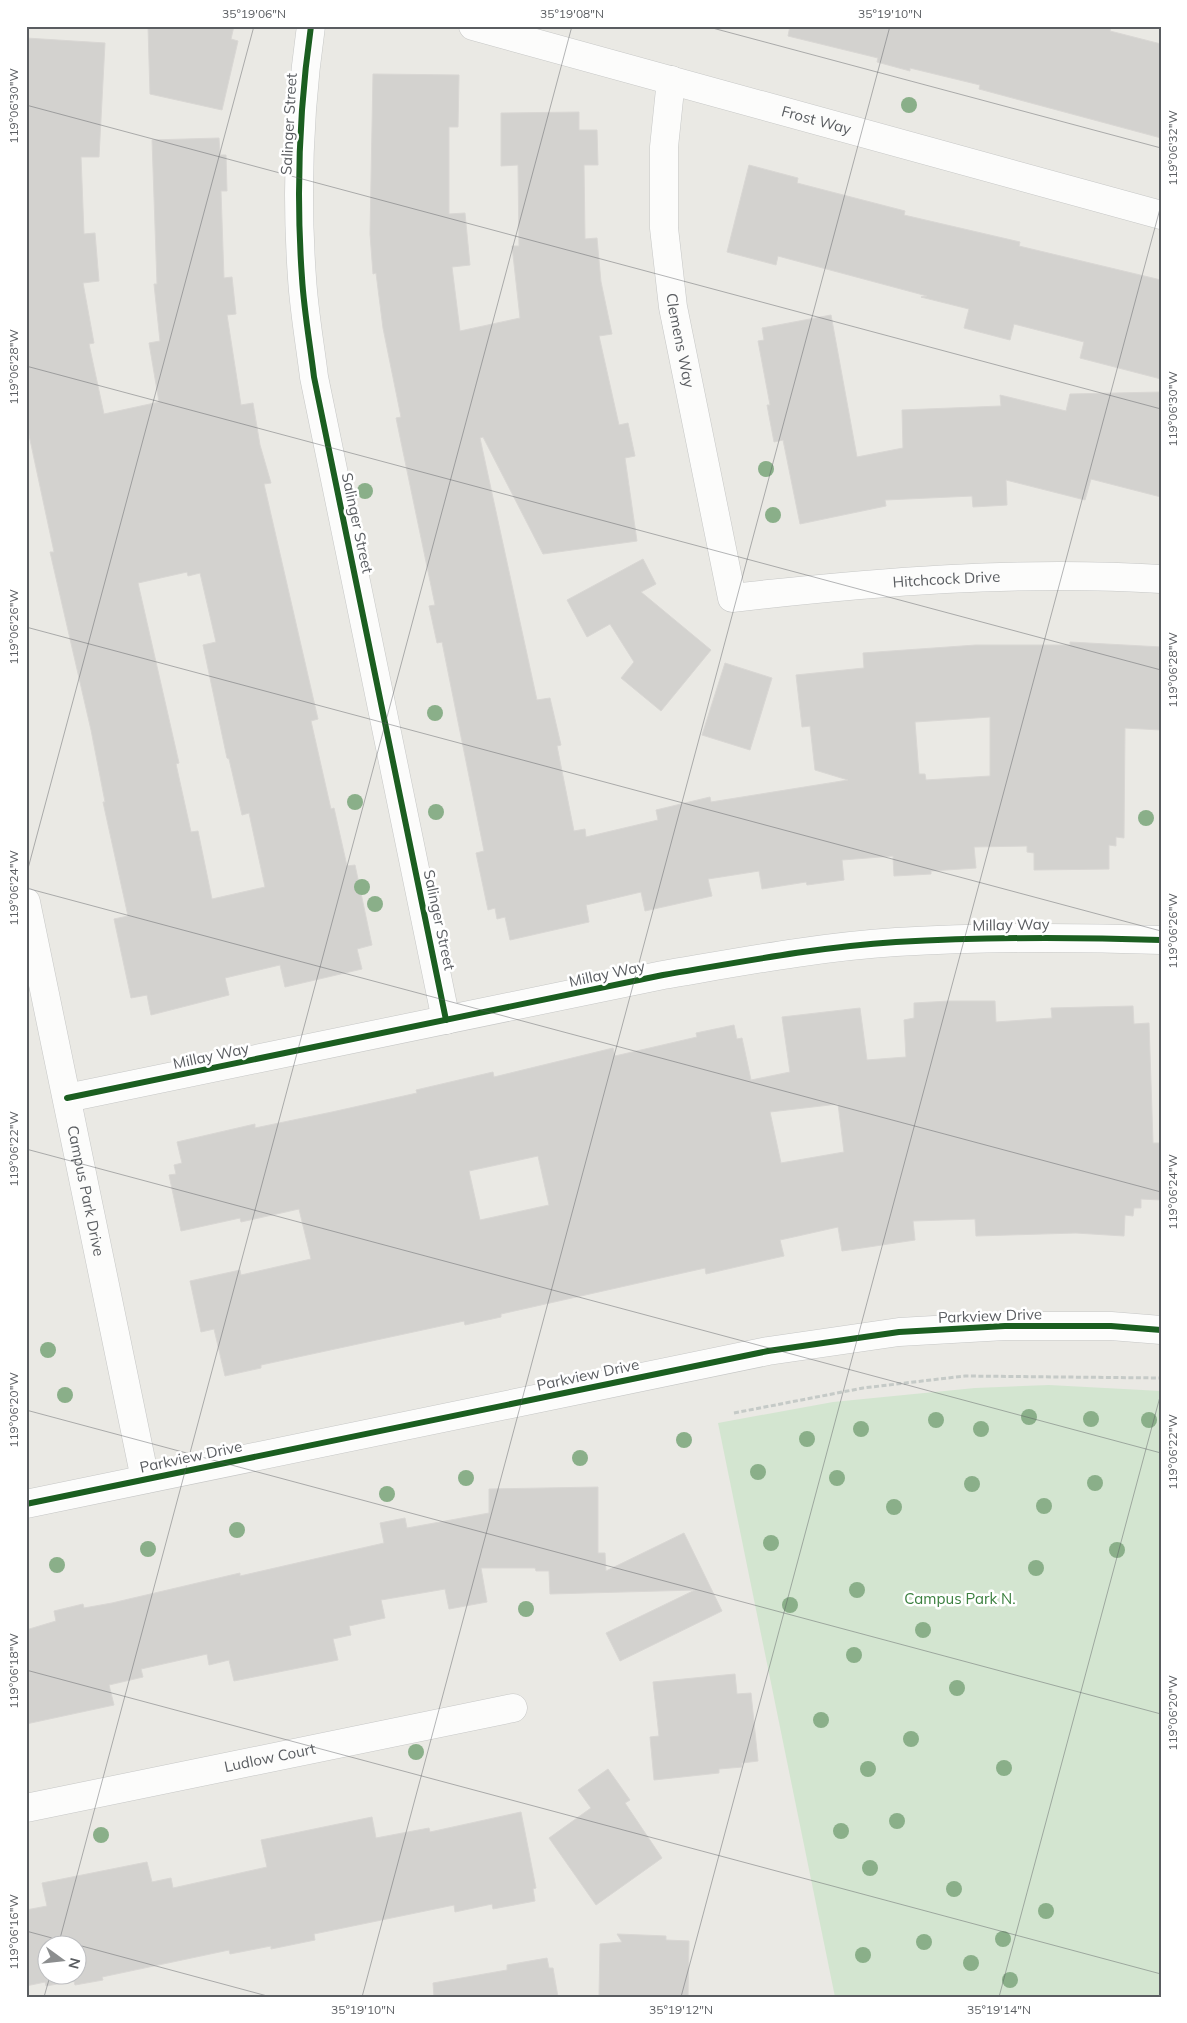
<svg xmlns="http://www.w3.org/2000/svg" width="1187" height="2023" viewBox="0 0 1187 2023" font-family="Mulish,sans-serif">
<style>
.green{fill:#d3e5d0}
.building{fill:#d3d2cf;stroke:#d9d7d4;fill-rule:evenodd}
.lines{fill:none;stroke-linecap:round;stroke-linejoin:round}
.minor-casing{stroke:#c6c7c6;stroke-width:29}
.path{stroke:#c5cac7;stroke-width:3;stroke-dasharray:5 2.5;stroke-linecap:butt}
.minor{stroke:#fcfcfb;stroke-width:28}
.cycleway-casing{stroke:#fff;stroke-width:9}
.cycleway{stroke:#1b5e20;stroke-width:6}
.tree{fill:#8aaf89}
.ticks{fill:none;stroke:#5a5d61;stroke-width:1;stroke-opacity:0.45}
.labels{text-anchor:middle;stroke-width:5;stroke-linejoin:round;paint-order:stroke}
.street-label{font-size:15px;fill:#5a5d61;stroke:#fff}
.park-label{font-size:15px;fill:#3b803f;stroke:#fff}
.neatline{fill:none;stroke:#5a5d61;stroke-width:2}
.ticks-label{font-size:12px;text-anchor:middle;fill:#5a5d61}
</style>
<rect width="100%" height="100%" fill="#eae9e4"/>
<path class="green" d="M1049,1385L1161,1391V1997H835L718,1423L833,1402L975,1388Z"/>
<g class="building">
<path d="M148,26H234L231,39L238,41L222,110L150,94Z"/>
<path d="M790,26H1111L1110,31L1161,44V138L979,89L980,85L910,68V71L877,62L878,58L788,36Z"/>
<path d="M26,38L105,43L99,157H81L84,234L95,233L99,281L83,283L94,343L89,344L104,414L159,402L149,343L160,341L154,284H157L152,140L219,138L220,155H226L227,191H221L224,278L232,277L236,314L227,315L241,405L253,403L260,445L271,483L264,484L318,719L311,721L331,809L334,808L347,866L355,865L372,945L357,949L362,969L285,987L280,965L225,978L229,995L151,1015L147,995L131,998L114,919L128,916L103,802H105L91,730L50,552H54L26,421ZM187,572L188,576L200,573L216,642L203,645L227,758L229,759L242,815L249,813L265,887L212,899L198,831L191,832L176,764L179,763L138,583Z"/>
<path d="M373,74L459,75L458,127H449V214L465,213L470,265L452,267L460,331L520,318L512,246H519L518,165L501,166V113L579,112V130H597L598,165H584L585,239L597,238L601,282L612,334L599,336L619,425L628,423L635,456L625,458L637,541L543,554L483,437L480,438L537,700L550,698L561,745L557,746L574,831L585,829L586,837L658,820L656,810L710,797L711,802L848,780L815,770L810,726L802,727L796,675L864,668L863,653L976,645H1070V642L1161,647V730L1125,728L1124,838L1116,837V846L1109,845V869L1034,870V853L1027,852V846L974,847L976,868L931,871V874L894,876L893,856L842,860L844,880L807,885L806,882L762,889L759,871L708,879L712,896L645,911L641,892L586,905L589,922L510,940L505,917L497,919L495,908L488,910L476,853L484,851L442,642L437,643L429,606L435,605L396,418L401,417L383,328L376,273L373,274L370,234ZM990,717V776L926,780L925,774H919L915,722Z"/>
<path d="M749,165L798,178L797,183L905,211L904,215L1020,242L1019,246L1161,280V379L1080,358L1084,342L1014,324L1010,340L964,328L969,309L921,297L927,296L778,256L776,265L727,252Z"/>
<path d="M831,315L857,457L903,448L902,410L1001,406L1000,395L1066,411L1070,394L1161,392V497L1091,479L1085,500L1006,480L1007,505L973,507L972,496L885,500L886,506L800,524L783,440L774,442L767,405H770L758,341L764,340L762,328Z"/>
<path d="M643,559L656,584L641,592L711,650L661,711L621,678L634,662L610,624L587,637L567,600Z"/>
<path d="M725,663L772,678L750,750L702,735Z"/>
<path d="M950,1001H995L996,1022L1052,1018L1051,1008L1133,1006L1134,1024L1149,1023L1153,1143H1161V1200L1141,1199V1208H1134L1133,1216L1125,1215L1124,1236L1076,1233L976,1236L975,1219L913,1221L915,1240L842,1251L838,1227L780,1240L784,1256L706,1274L705,1268L501,1314V1317L465,1325L464,1321L261,1365V1368L225,1376L214,1329L201,1332L190,1281L240,1270L241,1275L311,1259L299,1209L241,1222L240,1218L181,1231L169,1175L176,1174L174,1165L182,1163L177,1142L255,1124V1128L332,1112L417,1093L416,1090L493,1072L494,1077L613,1048L615,1056L697,1037L696,1033L734,1025L737,1039L742,1038L751,1080L790,1072L782,1017L860,1008L867,1060L906,1057L904,1020L914,1018V1003ZM838,1104L844,1152L781,1163L770,1112ZM538,1156L549,1205L480,1220L469,1171Z"/>
<path d="M598,1487V1553H605L606,1571L684,1533L722,1611L620,1661L606,1633L695,1590L550,1594L549,1571H536L535,1568H481L487,1602L449,1609L445,1589L381,1600L385,1618L349,1626L351,1635L333,1639L338,1660L234,1681L229,1660L209,1665L207,1654L141,1669L143,1677L109,1685L114,1705L26,1724V1630L56,1621L54,1611L83,1604L84,1608L112,1603L240,1573V1576L384,1543L380,1523L405,1518L407,1528L489,1513V1489Z"/>
<path d="M735,1674L737,1694L751,1693L758,1761L742,1763V1767L719,1769V1773L654,1780L650,1737L659,1736L653,1682Z"/>
<path d="M608,1769L630,1800L625,1803L662,1858L596,1905L549,1838L591,1808L578,1790Z"/>
<path d="M521,1812L536,1888L533,1889L535,1901L493,1909L492,1904L455,1912L454,1905L314,1934L315,1940L271,1949V1946L230,1954L229,1950L102,1977L103,1980L75,1985L74,1981L46,1986L45,1982L26,1986V1910L47,1906L42,1883L147,1862L152,1882L171,1878L173,1888L267,1867L261,1840L372,1817L376,1838L429,1828L430,1832ZM48,1946H78V1976H48Z"/>
<path d="M617,1934L666,1936V1940L689,1941L688,1997H599L600,1944L622,1942Z"/>
<path d="M547,1958L549,1968H553L558,1997H434L433,1983L507,1970V1965Z"/>
</g>
<g class="lines">
<g class="minor-casing">
<g id="minor">
<path d="M311,26C299,110 296,194 302,278C304,311 310,344 314,377L446,1020"/>
<path id="s1" d="M473,26L1161,215"/>
<path id="s2" d="M671,80L664,147V228L673,307L732,598C874,582 1018,570 1161,579"/>
<path id="s3" d="M26,902L145,1479"/>
<path d="M67,1098L663,975C740,962 818,947 896,942C984,937 1072,937 1161,940"/>
<path d="M26,1504L768,1351L899,1332L1005,1326H1111L1161,1330"/>
<path id="s4" d="M26,1808L513,1708"/>
</g>
</g>
<path class="path" d="M734,1413L863,1388L965,1376L1161,1378"/>
<use href="#minor" class="minor"/>
<g class="cycleway-casing">
<g id="cycleway">
<path d="M311,26C299,110 296,194 302,278C304,311 310,344 314,377L446,1020"/>
<path d="M67,1098L663,975C740,962 818,947 896,942C984,937 1072,937 1161,940"/>
<path d="M26,1504L768,1351L899,1332L1005,1326H1111L1161,1330"/>
</g>
</g>
<use href="#cycleway" class="cycleway"/>
</g>
<g class="tree">
<circle cx="909" cy="105" r="8"/>
<circle cx="766" cy="469" r="8"/>
<circle cx="365" cy="491" r="8"/>
<circle cx="773" cy="515" r="8"/>
<circle cx="435" cy="713" r="8"/>
<circle cx="355" cy="802" r="8"/>
<circle cx="436" cy="812" r="8"/>
<circle cx="1146" cy="818" r="8"/>
<circle cx="362" cy="887" r="8"/>
<circle cx="375" cy="904" r="8"/>
<circle cx="48" cy="1350" r="8"/>
<circle cx="65" cy="1395" r="8"/>
<circle cx="1029" cy="1417" r="8"/>
<circle cx="1091" cy="1419" r="8"/>
<circle cx="936" cy="1420" r="8"/>
<circle cx="1149" cy="1420" r="8"/>
<circle cx="861" cy="1429" r="8"/>
<circle cx="981" cy="1429" r="8"/>
<circle cx="807" cy="1439" r="8"/>
<circle cx="684" cy="1440" r="8"/>
<circle cx="580" cy="1458" r="8"/>
<circle cx="758" cy="1472" r="8"/>
<circle cx="466" cy="1478" r="8"/>
<circle cx="837" cy="1478" r="8"/>
<circle cx="1095" cy="1483" r="8"/>
<circle cx="972" cy="1484" r="8"/>
<circle cx="387" cy="1494" r="8"/>
<circle cx="1044" cy="1506" r="8"/>
<circle cx="894" cy="1507" r="8"/>
<circle cx="237" cy="1530" r="8"/>
<circle cx="771" cy="1543" r="8"/>
<circle cx="148" cy="1549" r="8"/>
<circle cx="1117" cy="1550" r="8"/>
<circle cx="57" cy="1565" r="8"/>
<circle cx="1036" cy="1568" r="8"/>
<circle cx="857" cy="1590" r="8"/>
<circle cx="790" cy="1605" r="8"/>
<circle cx="526" cy="1609" r="8"/>
<circle cx="923" cy="1630" r="8"/>
<circle cx="854" cy="1655" r="8"/>
<circle cx="957" cy="1688" r="8"/>
<circle cx="821" cy="1720" r="8"/>
<circle cx="911" cy="1739" r="8"/>
<circle cx="416" cy="1752" r="8"/>
<circle cx="1004" cy="1768" r="8"/>
<circle cx="868" cy="1769" r="8"/>
<circle cx="897" cy="1821" r="8"/>
<circle cx="841" cy="1831" r="8"/>
<circle cx="101" cy="1835" r="8"/>
<circle cx="870" cy="1868" r="8"/>
<circle cx="954" cy="1889" r="8"/>
<circle cx="1046" cy="1911" r="8"/>
<circle cx="1003" cy="1939" r="8"/>
<circle cx="924" cy="1942" r="8"/>
<circle cx="863" cy="1955" r="8"/>
<circle cx="971" cy="1963" r="8"/>
<circle cx="1010" cy="1980" r="8"/>
</g>
<path class="ticks" d="M705,26L1161,148M26,105L1161,409M26,366L1161,670M26,627L1161,931M26,876L254,26M26,888L1161,1192M26,1149L1161,1453M26,1410L1161,1714M26,1670L1161,1974M26,1931L271,1997M58,1946L572,26M44,1997L50,1976M362,1997L890,26M681,1997L1161,205M999,1997L1161,1393"/>
<g class="labels">
<g class="street-label">
<text dy="5" stroke="none"><textPath href="#s1" startOffset="356">Frost Way</textPath></text>
<text transform="translate(289 124) rotate(-87)" y="5">Salinger Street</text>
<text dy="5" stroke="none"><textPath href="#s2" startOffset="262">Clemens Way</textPath></text>
<text transform="translate(357 523) rotate(78)" y="5">Salinger Street</text>
<text dy="5" stroke="none"><textPath href="#s2" startOffset="740">Hitchcock Drive</textPath></text>
<text transform="translate(439 920) rotate(78)" y="5">Salinger Street</text>
<text transform="translate(1011 925) rotate(-1)" y="5">Millay Way</text>
<text transform="translate(607 974) rotate(-12)" y="5">Millay Way</text>
<text transform="translate(211 1056) rotate(-12)" y="5">Millay Way</text>
<text dy="5" stroke="none"><textPath href="#s3" startOffset="295">Campus Park Drive</textPath></text>
<text transform="translate(990 1316) rotate(-2)" y="5">Parkview Drive</text>
<text transform="translate(588 1375) rotate(-12)" y="5">Parkview Drive</text>
<text transform="translate(191 1457) rotate(-12)" y="5">Parkview Drive</text>
<text dy="5" stroke="none"><textPath href="#s4" startOffset="249">Ludlow Court</textPath></text>
</g>
<g class="park-label">
<text x="960" y="1604">Campus Park N.</text>
</g>
</g>
<rect width="1187" height="2023" fill="none" stroke="#ffffff" stroke-width="55"/>
<g transform="translate(62 1960) rotate(105)"><circle r="24" fill="#ffffff" stroke="#bdbec0"/>
<path d="M0-4L9 19L0 12L-9 19Z" fill="#8c8e8f"/>
<text y="-8" font-size="14" font-weight="bold" text-anchor="middle" fill="#5a5d61">N</text>
</g>
<rect x="28" y="28" width="1132" height="1968" class="neatline"/>
<g class="ticks-label">
<text x="254" y="18">35°19'06"N</text>
<text x="572" y="18">35°19'08"N</text>
<text x="890" y="18">35°19'10"N</text>
<text transform="translate(14 106) rotate(-90)" y="4">119°06'30"W</text>
<text transform="translate(1173 148) rotate(-90)" y="4">119°06'32"W</text>
<text transform="translate(14 367) rotate(-90)" y="4">119°06'28"W</text>
<text transform="translate(1173 409) rotate(-90)" y="4">119°06'30"W</text>
<text transform="translate(14 627) rotate(-90)" y="4">119°06'26"W</text>
<text transform="translate(1173 670) rotate(-90)" y="4">119°06'28"W</text>
<text transform="translate(14 888) rotate(-90)" y="4">119°06'24"W</text>
<text transform="translate(1173 931) rotate(-90)" y="4">119°06'26"W</text>
<text transform="translate(14 1149) rotate(-90)" y="4">119°06'22"W</text>
<text transform="translate(1173 1192) rotate(-90)" y="4">119°06'24"W</text>
<text transform="translate(14 1410) rotate(-90)" y="4">119°06'20"W</text>
<text transform="translate(1173 1452) rotate(-90)" y="4">119°06'22"W</text>
<text transform="translate(14 1671) rotate(-90)" y="4">119°06'18"W</text>
<text transform="translate(1173 1713) rotate(-90)" y="4">119°06'20"W</text>
<text transform="translate(14 1932) rotate(-90)" y="4">119°06'16"W</text>
<text x="363" y="2014">35°19'10"N</text>
<text x="681" y="2014">35°19'12"N</text>
<text x="999" y="2014">35°19'14"N</text>
</g>
</svg>
